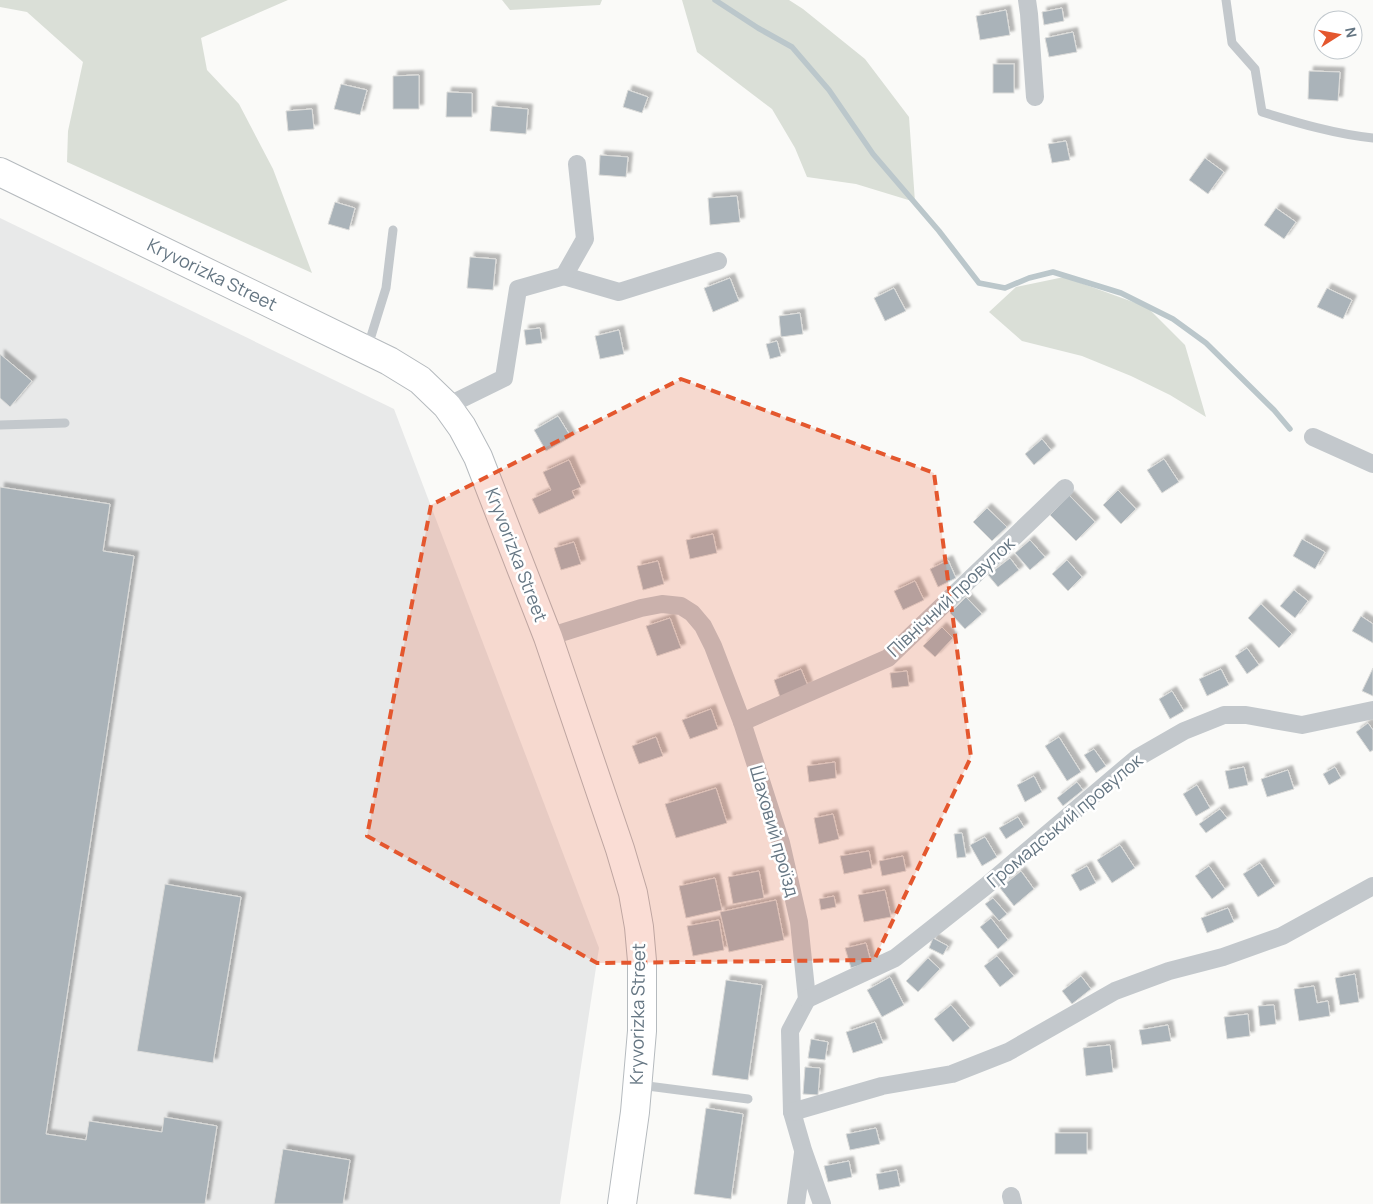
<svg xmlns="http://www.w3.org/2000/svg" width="1373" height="1204" viewBox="0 0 1373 1204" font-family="Manrope,sans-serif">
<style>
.built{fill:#e8e9e9}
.green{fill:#dadfd7}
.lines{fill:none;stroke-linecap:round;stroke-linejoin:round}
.stream{stroke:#bbc7cb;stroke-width:5.5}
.building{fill:#aab3b9;stroke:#dcdcda;filter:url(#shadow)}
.primary-casing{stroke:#b5babe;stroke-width:30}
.lane{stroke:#c3c8cc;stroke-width:9}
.street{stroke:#c3c8cc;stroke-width:18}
.primary{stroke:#fff;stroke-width:28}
.marked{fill:#e4572e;fill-opacity:0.2;stroke:#e4572e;stroke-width:4;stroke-dasharray:10 6;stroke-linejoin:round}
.labels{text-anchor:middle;stroke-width:5;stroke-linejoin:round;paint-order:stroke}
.street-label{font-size:18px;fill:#657683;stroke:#fff}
</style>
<defs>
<filter id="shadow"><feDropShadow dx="4.5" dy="-4.5" stdDeviation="1" flood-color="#0004"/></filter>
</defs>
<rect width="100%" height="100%" fill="#fafaf8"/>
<path class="built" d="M0,218L394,409L599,948L560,1204H0Z"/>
<g class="green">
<path d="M0,0H288L201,38L207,70L239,104L273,169L312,273L67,162L68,131L83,62L27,12L0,7Z"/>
<path d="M502,0H602L600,5L510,10Z"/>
<path d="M682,0H789L803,9L865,59L909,117L915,202L856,184L807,177L795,148L772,109L697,52Z"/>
<path d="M1064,277L1147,307L1185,345L1206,417L1170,395L1131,376L1082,356L1022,341L989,312L1016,287Z"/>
</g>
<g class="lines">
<path class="stream" d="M715,0L758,28L792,47L829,90L873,154L939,231L979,283L1005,288L1029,278L1053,272L1121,293L1173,319L1206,343L1274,410L1290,429"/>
</g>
<g class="building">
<path d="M1062,8L1064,21L1044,25L1042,12Z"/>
<path d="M1006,10L1010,35L980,40L976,16Z"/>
<path d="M1073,32L1077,52L1049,57L1045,38Z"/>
<rect x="993" y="64" width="21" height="29"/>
<path d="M1309,71L1340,72L1338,101L1308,99Z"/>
<path d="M419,75V109H393V76Z"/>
<path d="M341,84L367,90L360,115L334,109Z"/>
<path d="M628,90L648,97L642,113L623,107Z"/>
<path d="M447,92L472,93V117H446Z"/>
<path d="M492,106L528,109L526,134L490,131Z"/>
<path d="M312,109L314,129L288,131L286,111Z"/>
<path d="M1066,141L1070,160L1052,163L1048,144Z"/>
<path d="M600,155L628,157L626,177L599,175Z"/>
<path d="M1205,158L1224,172L1208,194L1189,180Z"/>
<path d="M737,196L740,222L710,225L708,198Z"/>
<path d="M335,202L355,208L349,230L328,224Z"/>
<path d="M1276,208L1296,222L1284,239L1264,225Z"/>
<path d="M470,257L496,259L493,290L467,288Z"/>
<path d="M730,278L739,301L713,312L704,288Z"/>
<path d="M894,288L906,311L885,321L874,298Z"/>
<path d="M1327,288L1352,300L1343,319L1317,307Z"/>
<path d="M800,313L803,334L781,337L779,316Z"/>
<path d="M540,328L542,343L526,345L524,330Z"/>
<path d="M619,330L624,354L600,359L595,336Z"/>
<path d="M777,341L781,356L770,359L766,344Z"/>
<path d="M0,354L32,381L10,407L0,398Z"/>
<path d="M558,416L571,437L546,451L534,430Z"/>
<path d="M1042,439L1051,450L1034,465L1025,454Z"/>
<path d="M1164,459L1179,482L1162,493L1147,470Z"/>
<path d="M569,460L581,487L572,491L575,498L539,514L532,499L551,490L543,472Z"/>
<path d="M0,487L110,504L103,551L134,556L46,1134L86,1140L89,1121L162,1132L164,1117L217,1126L205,1204H0Z"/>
<path d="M1118,490L1136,509L1121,524L1103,505Z"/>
<path d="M1069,495L1095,522L1076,541L1050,515Z"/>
<path d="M987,508L1007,527L992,541L973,522Z"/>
<path d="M713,534L717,553L690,559L686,540Z"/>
<path d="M1302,539L1325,552L1315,569L1293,556Z"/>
<path d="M1030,540L1045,557L1030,570L1015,553Z"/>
<path d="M574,542L581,564L561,570L554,548Z"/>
<path d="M1010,558L1019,570L998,587L988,575Z"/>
<path d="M948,560L956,578L938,587L930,569Z"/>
<path d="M1067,560L1082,577L1068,591L1052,574Z"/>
<path d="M658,561L664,584L643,590L637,566Z"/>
<path d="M915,581L924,600L903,610L894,591Z"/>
<path d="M1294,590L1308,601L1295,618L1280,606Z"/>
<path d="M966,597L982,614L965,629L950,613Z"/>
<path d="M1261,604L1292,634L1279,648L1248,618Z"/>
<path d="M1361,616L1373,624V643L1352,631Z"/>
<path d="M670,618L681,648L657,656L646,626Z"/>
<path d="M942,627L953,638L935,657L923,646Z"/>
<path d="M1247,648L1259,665L1247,674L1235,656Z"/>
<path d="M1373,668V696L1362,691Z"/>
<path d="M801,669L808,686L780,697L774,680Z"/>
<path d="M1221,669L1229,685L1207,696L1199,679Z"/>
<path d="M907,671L909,686L892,688L890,673Z"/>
<path d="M1172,691L1184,711L1170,719L1159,699Z"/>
<path d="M711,709L718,729L690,739L682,720Z"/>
<path d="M1368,723L1373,730V750L1370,752L1356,732Z"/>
<path d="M656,737L663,756L639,764L632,746Z"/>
<path d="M1059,737L1081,772L1067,781L1045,746Z"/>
<path d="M1094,749L1106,766L1096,773L1084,755Z"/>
<path d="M835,762L836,778L809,782L807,766Z"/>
<path d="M1244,767L1248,785L1229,789L1225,771Z"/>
<path d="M1335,767L1341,778L1329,785L1323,774Z"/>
<path d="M1288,770L1294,789L1267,797L1261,779Z"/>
<path d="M1034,776L1042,792L1025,802L1017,785Z"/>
<path d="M1077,782L1083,790L1063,806L1057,798Z"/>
<path d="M1197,785L1210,808L1196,816L1183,794Z"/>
<path d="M716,788L727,823L676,838L665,804Z"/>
<path d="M1220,809L1227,818L1206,833L1199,824Z"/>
<path d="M833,814L839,839L819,844L814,818Z"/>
<path d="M1018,817L1024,827L1006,839L999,828Z"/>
<path d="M962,833L966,857L957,858L954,834Z"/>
<path d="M985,837L997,857L982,866L970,845Z"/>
<path d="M1120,845L1135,868L1112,883L1097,860Z"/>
<path d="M869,851L872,868L844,874L840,856Z"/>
<path d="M903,856L906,871L882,876L879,861Z"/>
<path d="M1260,863L1275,886L1258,897L1243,874Z"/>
<path d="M1087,866L1096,883L1080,891L1071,875Z"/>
<path d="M1209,866L1225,889L1212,899L1195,876Z"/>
<path d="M759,871L764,898L733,904L728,877Z"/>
<path d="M1021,871L1034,889L1014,906L1000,888Z"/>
<path d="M715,878L722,910L686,918L679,886Z"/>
<path d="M165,884L241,897L213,1063L137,1051Z"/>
<path d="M885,890L891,917L864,922L858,895Z"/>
<path d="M834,896L836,907L821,910L819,899Z"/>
<path d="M993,898L1007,914L999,921L985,904Z"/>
<path d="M776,900L784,940L729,952L720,912Z"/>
<path d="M1228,908L1234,922L1207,933L1201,918Z"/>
<path d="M991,918L1008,940L998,949L980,927Z"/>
<path d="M719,920L724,950L693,956L687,926Z"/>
<path d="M933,938L948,946L943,955L929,948Z"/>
<path d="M866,943L871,962L851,968L845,948Z"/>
<path d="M997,956L1014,976L1000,987L984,966Z"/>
<path d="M928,958L940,969L918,992L906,981Z"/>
<path d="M1355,974L1359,1002L1340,1005L1335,978Z"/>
<path d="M1081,976L1091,989L1072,1004L1062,991Z"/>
<path d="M890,977L904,1005L882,1017L867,990Z"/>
<path d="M726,980L762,985L748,1080L712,1075Z"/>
<path d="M1314,986L1317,1003L1328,1001L1330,1016L1299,1021L1294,989Z"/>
<path d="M951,1005L970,1028L953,1042L934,1019Z"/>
<path d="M1274,1005L1276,1024L1260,1026L1258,1006Z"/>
<path d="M1248,1014L1250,1036L1227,1039L1224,1017Z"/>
<path d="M875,1022L883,1043L853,1053L846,1032Z"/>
<path d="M1168,1025L1171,1041L1142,1045L1139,1030Z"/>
<path d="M811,1039L828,1042L825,1060L808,1058Z"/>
<path d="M1110,1045L1113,1072L1086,1076L1083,1048Z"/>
<path d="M805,1067L820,1068L818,1095L803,1094Z"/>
<path d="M706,1108L743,1114L731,1199L694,1194Z"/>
<path d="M876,1128L880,1144L850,1150L846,1134Z"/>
<rect x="1055" y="1133" width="32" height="21"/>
<path d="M283,1149L350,1160L343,1204H274Z"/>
<path d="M849,1161L852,1177L828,1182L824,1166Z"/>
<path d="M897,1170L900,1186L879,1190L876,1174Z"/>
</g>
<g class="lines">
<g class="primary-casing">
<path id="primary" d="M0,172L389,361L420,380L447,406L462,427L478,457L548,637L620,849L633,893L639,927L642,961V1031L635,1112L622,1204"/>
</g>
<g class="lane">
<path d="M1226,0L1232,43L1255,69L1262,112C1298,123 1335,134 1373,138"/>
<path d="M368,346L386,288L393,230"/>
<path d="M0,425L65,423"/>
<path d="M640,1085L748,1099"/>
</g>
<g class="street">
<path d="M1027,0L1029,14L1035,97"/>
<path d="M564,276L619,292L718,261"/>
<path d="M447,406L504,378L518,289L564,276L585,239L577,164"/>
<path d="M1313,437L1373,464"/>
<path d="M548,637L641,608L662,604L681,606L692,613L703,626L713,646L742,722L781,843L799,922L807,999L790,1031L792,1112L803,1150L822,1204"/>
<path d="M742,722L888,658L1065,488"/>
<path d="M807,999L895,958L986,886L1137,758L1184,731L1224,715H1246L1302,725L1373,710"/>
<path d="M792,1112L882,1086L952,1074L1008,1052L1115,991L1169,971L1223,957L1282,936L1373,886"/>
<path d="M1011,1196L1013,1204"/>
<path d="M796,1204L803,1153"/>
</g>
<use href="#primary" class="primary"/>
</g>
<path class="marked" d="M681,379L934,473L971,757L874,960L597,963L367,836L431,505Z"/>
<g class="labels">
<g class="street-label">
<text transform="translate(212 275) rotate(26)" y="6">Kryvorizka Street</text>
<text transform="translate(516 555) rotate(69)" y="6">Kryvorizka Street</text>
<text transform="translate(951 597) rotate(-43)" y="6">Північний провулок</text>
<text transform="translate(1065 821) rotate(-40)" y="6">Громадський провулок</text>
<text transform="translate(774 831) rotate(74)" y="6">Шаховий проїзд</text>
<text transform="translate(638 1014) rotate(-89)" y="6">Kryvorizka Street</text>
</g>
</g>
<g transform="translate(1338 35) rotate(79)"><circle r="24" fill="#ffffff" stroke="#c1c8cd"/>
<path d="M0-4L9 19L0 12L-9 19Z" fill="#e4572e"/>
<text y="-8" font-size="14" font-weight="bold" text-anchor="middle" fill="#657683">N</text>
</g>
</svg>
